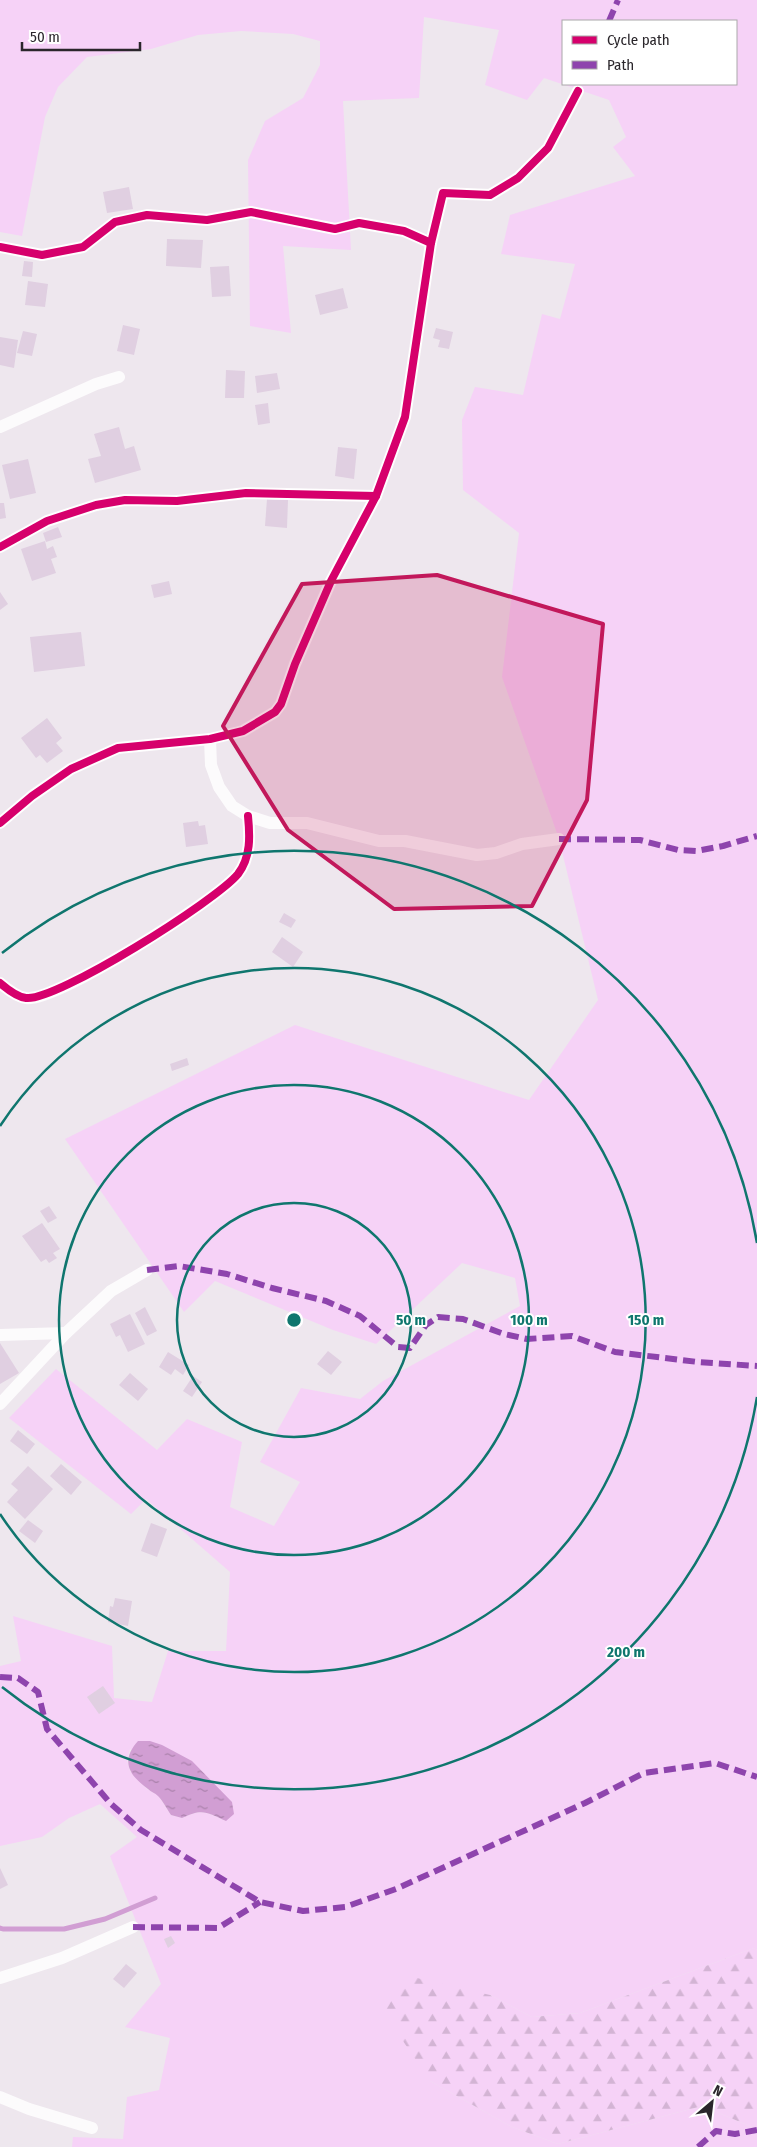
<svg xmlns="http://www.w3.org/2000/svg" width="757" height="2147" viewBox="0 0 757 2147" font-family="'Fira Sans Condensed',sans-serif">
<style>
.green{fill:#f6d2f7;fill-rule:evenodd}
.forest{fill:url(#forest-firs)}
.water{fill:url(#water-ripples)}
.lines{fill:none;stroke-linecap:round;stroke-linejoin:round}
.stream{stroke:#d19ed3;stroke-width:5}
.building{fill:#e0cfe1}
.minor{stroke:#fcfbfc;stroke-width:12}
.quiet{stroke:#8e44ad;stroke-width:6;stroke-dasharray:12 6;stroke-linecap:butt}
.cycleway-casing{stroke:#fff;stroke-width:11}
.cycleway{stroke:#d6006c;stroke-width:8}
.marked{fill:#c2185b;fill-opacity:0.2;stroke:#c2185b;stroke-width:4;stroke-linejoin:round}
.ring{fill:none;stroke:#0f766e;stroke-width:2.5}
.centre{fill:#0f766e;stroke:#fff;stroke-width:2.5}
.ring-label{font-size:15px;text-anchor:middle;font-weight:bold;fill:#0f766e;stroke:#fff;stroke-width:4;stroke-linejoin:round;paint-order:stroke}
</style>
<defs>
<pattern id="forest-firs" width="22" height="20" patternUnits="userSpaceOnUse" patternTransform="scale(1.25)"><rect width="22" height="20" fill="#f6d2f7"/><path d="M5 1l3.5 6h-7zM16 11l3.5 6h-7z" fill="#d3b4d4"/></pattern>
<pattern id="water-ripples" width="26" height="14" patternUnits="userSpaceOnUse" patternTransform="scale(1.25)"><rect width="26" height="14" fill="#d19ed3"/><path d="M2 4q2-2 4 0t4 0M15 11q2-2 4 0t4 0" fill="none" stroke="#aa81ab"/></pattern>
</defs>
<rect width="100%" height="100%" fill="#eee7ee"/>
<path class="green" d="M0,0H757V1950L754,1948L580,2013L532,2017L490,1995L430,2081L512,2127L558,2144L702,2106L757,2129V2147H72L73,2137L123,2139L127,2097L159,2090L170,2038L125,2027L161,1984L110,1856L137,1837L100,1804L69,1818L42,1837L0,1846V1666L21,1661L13,1616L112,1646L114,1698L152,1702L168,1651H226L230,1572L146,1499L131,1514L9,1418L56,1369L157,1450L187,1419L242,1442L230,1507L274,1526L300,1482L260,1462L301,1388L360,1399L383,1381L520,1306L515,1278L462,1263L376,1344L333,1330L215,1281L184,1312L65,1139L295,1025L529,1100L598,1000L559,839L502,677L519,533L463,490L462,420L475,387L523,395L542,314L560,319L575,264L501,254L510,215L635,176L613,147L626,137L609,100L544,78L527,100L485,85L499,30L424,17L419,98L343,101L351,250L283,246L291,333L250,326L248,160L265,121L303,98L320,65V41L293,34L241,31L198,35L151,49L87,57L58,87L45,117L22,236L0,232ZM563,21H736V84H563ZM130,1749L226,1821C207,1812 202,1808 182,1818L171,1815L158,1795L147,1789L130,1771L127,1760Z"/>
<path class="forest" d="M754,1948L757,1950V2129L702,2106L558,2144L512,2127L430,2081L378,2004L417,1978L490,1995L532,2017L580,2013Z"/>
<path class="water" d="M138,1741H150L162,1745L192,1761L232,1802L234,1814L226,1821C207,1812 202,1808 182,1818L171,1815C167,1809 163,1801 158,1796C155,1793 151,1792 148,1789C129,1775 120,1761 138,1741Z"/>
<g class="lines">
<path class="stream" d="M0,1928L3,1929H64L105,1919L155,1898"/>
</g>
<g class="building">
<path d="M129,187L133,209L107,213L103,192Z"/>
<path d="M167,239L203,240L201,268L166,266Z"/>
<path d="M24,261L33,262L32,277L22,276Z"/>
<path d="M229,266L231,296L212,297L210,267Z"/>
<path d="M28,281L48,284L45,307L25,305Z"/>
<path d="M343,288L348,308L320,315L315,295Z"/>
<path d="M123,325L140,329L134,355L117,351Z"/>
<path d="M436,328L453,332L449,349L438,347L440,340L433,338Z"/>
<path d="M23,331L37,334L32,356L17,353Z"/>
<path d="M0,337L18,340L14,368L0,365Z"/>
<path d="M226,370L245,371L244,398H225Z"/>
<path d="M277,373L280,389L257,393L255,376Z"/>
<path d="M268,403L270,423L258,425L255,405Z"/>
<path d="M119,427L125,449L134,446L141,470L95,483L88,459L101,456L94,434Z"/>
<path d="M338,447L357,449L354,479L335,476Z"/>
<path d="M28,459L36,493L10,499L2,465Z"/>
<path d="M267,499L288,500L287,528L265,526Z"/>
<path d="M0,503H4L6,518L0,519Z"/>
<path d="M58,527L62,537L46,542L43,533Z"/>
<path d="M45,541L47,549L53,546L57,557L51,559L56,573L32,581L21,549Z"/>
<path d="M169,581L172,594L154,598L151,585Z"/>
<path d="M0,592L8,604L0,610Z"/>
<path d="M81,632L85,666L34,672L30,637Z"/>
<path d="M47,718L62,738L56,743L63,751L47,763L40,755L36,758L21,738Z"/>
<path d="M198,821L199,826L205,825L208,844L186,847L183,823Z"/>
<path d="M284,913L296,920L291,928L279,922Z"/>
<path d="M282,937L303,952L293,967L272,952Z"/>
<path d="M187,1058L189,1065L172,1071L170,1064Z"/>
<path d="M49,1206L57,1218L48,1223L40,1211Z"/>
<path d="M42,1223L60,1249L53,1253L57,1258L49,1263L46,1259L41,1262L22,1236Z"/>
<path d="M145,1307L157,1331L147,1336L135,1313Z"/>
<path d="M130,1314L145,1344L128,1352L120,1335L116,1337L110,1324Z"/>
<path d="M0,1343L19,1373L0,1384Z"/>
<path d="M328,1351L342,1362L331,1375L317,1364Z"/>
<path d="M168,1352L189,1365L183,1375L175,1369L171,1375L159,1367Z"/>
<path d="M130,1373L148,1389L138,1401L119,1385Z"/>
<path d="M193,1376L202,1382L192,1397L183,1391Z"/>
<path d="M18,1430L35,1444L27,1454L10,1441Z"/>
<path d="M61,1464L82,1482L71,1495L50,1476Z"/>
<path d="M28,1466L53,1489L25,1519L7,1502L18,1490L11,1484Z"/>
<path d="M28,1520L43,1531L35,1543L19,1531Z"/>
<path d="M151,1523L167,1529L157,1557L141,1551Z"/>
<path d="M115,1598L132,1601L128,1626L108,1622L110,1606L113,1607Z"/>
<path d="M103,1686L115,1703L99,1714L87,1697Z"/>
<path d="M0,1868L8,1885L0,1889Z"/>
<path d="M171,1936L175,1943L168,1948L164,1939Z"/>
<path d="M126,1964L137,1973L124,1988L113,1979Z"/>
</g>
<g class="lines">
<g class="minor">
<path d="M0,247L42,255L83,247L115,222L147,215L207,220L251,212L335,229L359,223L404,231L431,243"/>
<path d="M0,427L96,384L119,377"/>
<path d="M0,547L47,521L96,505L125,500L177,501L246,493L376,496"/>
<path d="M210,739L211,765L219,787L232,806L248,816L270,823H307L379,841H405L477,855L496,853L522,844L559,839"/>
<path d="M0,823L32,796L71,769L118,748L210,739L243,731L275,712L281,704L295,664L331,581L376,496L405,417L431,243L443,193L490,195L518,178L548,148L578,91"/>
<path d="M0,983C7,989 17,997 26,998C56,1002 217,900 238,874C251,857 250,836 248,816"/>
<path d="M0,1335L66,1333"/>
<path d="M0,1404L66,1333L111,1291L147,1270"/>
<path d="M0,1978L62,1958L133,1927"/>
<path d="M0,2097L29,2109L92,2128"/>
</g>
<g class="quiet">
<path d="M609,21L618,0"/>
<path d="M559,839L640,840L678,850L696,851L723,846L757,836"/>
<path d="M147,1270L179,1266L227,1274L272,1288L326,1301L360,1316L398,1347L410,1348L426,1325L438,1317L463,1319L504,1334L527,1339L572,1336L615,1352L698,1362L757,1366"/>
<path d="M0,1677L18,1678L38,1692L47,1729L111,1804L141,1830L260,1902L303,1911L345,1907L396,1889L585,1803L644,1773L715,1763L757,1777"/>
<path d="M133,1927L218,1928L260,1902"/>
<path d="M698,2147L716,2131L735,2134L757,2130"/>
</g>
<g class="cycleway-casing">
<g id="cycleway">
<path d="M0,247L42,255L83,247L115,222L147,215L207,220L251,212L335,229L359,223L404,231L431,243"/>
<path d="M0,547L47,521L96,505L125,500L177,501L246,493L376,496"/>
<path d="M0,823L32,796L71,769L118,748L210,739L243,731L275,712L281,704L295,664L331,581L376,496L405,417L431,243L443,193L490,195L518,178L548,148L578,91"/>
<path d="M0,983C7,989 17,997 26,998C56,1002 217,900 238,874C251,857 250,836 248,816"/>
</g>
</g>
<use href="#cycleway" class="cycleway"/>
</g>
<path class="marked" d="M437,575L603,624L587,800L532,906L394,909L288,830L223,726L302,584Z"/>
<g class="ring">
<circle cx="294" cy="1320" r="117"/>
<circle cx="294" cy="1320" r="235"/>
<path d="M0 1126A352 352 0 1 1 0 1514"/>
<path d="M757 1397A469 469 0 0 1 2 1687M2 953A469 469 0 0 1 757 1243"/>
</g>
<circle cx="294" cy="1320" r="8" class="centre"/>
<g class="ring-label">
<text x="411" y="1325">50 m</text>
<text x="529" y="1325">100 m</text>
<text x="646" y="1325">150 m</text>
<text x="626" y="1657">200 m</text>
</g>
<rect x="562" y="20" width="175" height="65" fill="#ffffff" stroke="#aaa8aa"/>
<rect x="572" y="36" width="25" height="8" fill="#d6006c" stroke="#aaa8aa"/>
<text x="607" y="45" font-size="15" fill="#2a262b">Cycle path</text>
<rect x="572" y="61" width="25" height="8" fill="#8e44ad" stroke="#aaa8aa"/>
<text x="607" y="70" font-size="15" fill="#2a262b">Path</text>
<g transform="translate(712 2102) rotate(28)" stroke="#ffffff" stroke-width="4" paint-order="stroke">
<path d="M0-4L9 19L0 12L-9 19Z" fill="#2a262b"/>
<text y="-8" font-size="14" font-weight="bold" text-anchor="middle" fill="#2a262b">N</text>
</g>
<path d="M22 42v8h118v-8" fill="none" stroke="#2a262b" stroke-width="2.5"/>
<text x="30" y="42" font-size="15" fill="#2a262b" stroke="#ffffff" stroke-width="4" paint-order="stroke">50 m</text>
</svg>
